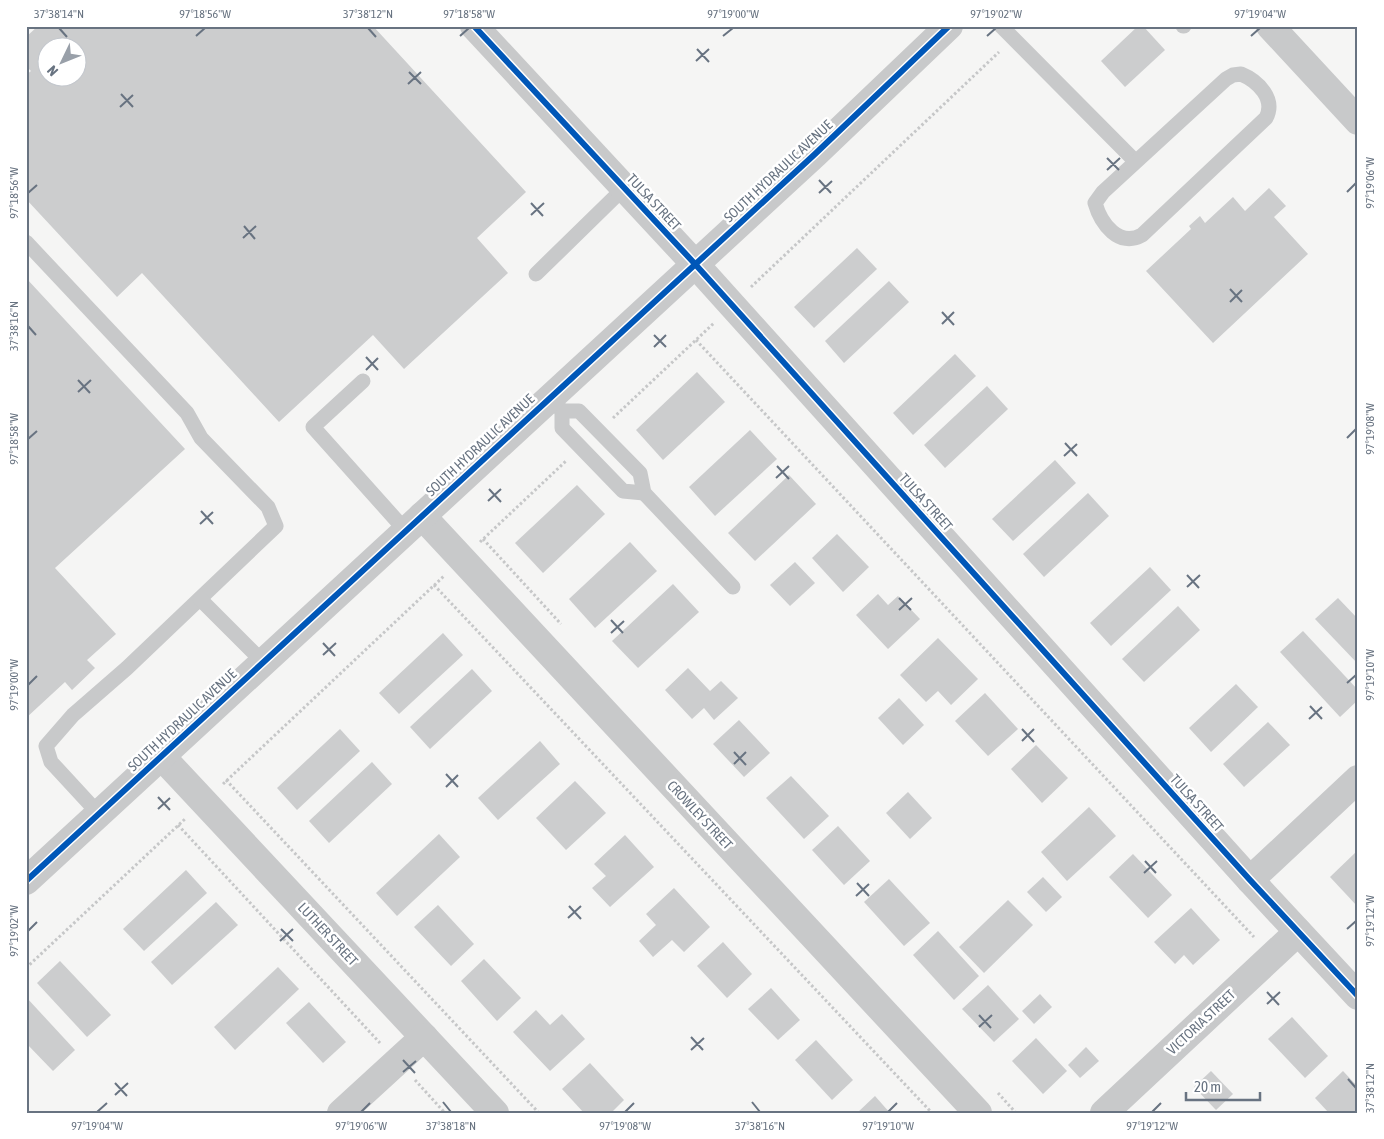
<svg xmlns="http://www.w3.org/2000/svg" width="1384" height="1139" viewBox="0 0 1384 1139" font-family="'Asap Condensed',sans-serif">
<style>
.building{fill:#cccdce;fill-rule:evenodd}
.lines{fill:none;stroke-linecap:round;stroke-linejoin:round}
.path{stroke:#c6c7c8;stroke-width:3;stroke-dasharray:2.5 2.5;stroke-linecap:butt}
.service{stroke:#c8c9ca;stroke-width:15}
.minor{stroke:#c8c9ca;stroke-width:28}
.tertiary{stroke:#c8c9ca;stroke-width:28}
.cycleway-casing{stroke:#fff;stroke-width:9}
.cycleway{stroke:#0057b8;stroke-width:6}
.ticks{fill:none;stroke:#687381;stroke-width:2}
.labels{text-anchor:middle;stroke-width:5;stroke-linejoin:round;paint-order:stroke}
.street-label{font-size:14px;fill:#687381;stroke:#fff}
.neatline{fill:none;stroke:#687381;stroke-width:2}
.ticks-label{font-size:12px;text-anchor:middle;fill:#687381}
</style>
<rect width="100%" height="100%" fill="#f5f5f4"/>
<g class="building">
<path d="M38,26H373L526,192L477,238L508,273L404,369L373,335L279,422L142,273L117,297L26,199V75L31,71L26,66V37ZM48,48H78V78H48Z"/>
<path d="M1138,26H1143L1165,50L1125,87L1101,61Z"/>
<path d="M1269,188L1286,206L1274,217L1308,254L1213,343L1146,271L1191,229L1189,226L1200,216L1205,223L1233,197L1245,211Z"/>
<path d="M857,248L877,269L814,328L794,307Z"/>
<path d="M26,278L185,449L55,568L116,634L87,660L95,668L72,690L65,682L26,718Z"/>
<path d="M889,281L909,302L844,363L825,341Z"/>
<path d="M955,354L976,376L913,435L893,413Z"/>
<path d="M697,372L725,402L663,460L636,430Z"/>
<path d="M987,386L1008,409L945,468L924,445Z"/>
<path d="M750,430L777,459L715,516L689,487Z"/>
<path d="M1055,460L1076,483L1013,541L992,519Z"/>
<path d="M789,475L816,504L755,561L728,533Z"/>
<path d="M577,485L605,514L543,573L515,543Z"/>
<path d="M1088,493L1109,516L1044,577L1023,554Z"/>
<path d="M837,534L869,567L843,592L812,558Z"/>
<path d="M630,542L657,571L595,628L569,599Z"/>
<path d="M795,562L815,583L790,606L770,585Z"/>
<path d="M1150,567L1171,590L1111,646L1090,623Z"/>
<path d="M673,584L699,612L638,668L612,641Z"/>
<path d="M878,594L888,605L898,596L920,619L888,649L856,615Z"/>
<path d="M1338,598L1358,619V664L1315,619Z"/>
<path d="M1178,606L1200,630L1144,682L1122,659Z"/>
<path d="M1303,631L1358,690V700L1340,717L1280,652Z"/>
<path d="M443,633L463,655L399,714L379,693Z"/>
<path d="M938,638L978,679L951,705L938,691L926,702L900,675Z"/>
<path d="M688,668L710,691L721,681L738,698L714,720L704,708L692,719L665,690Z"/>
<path d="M472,669L492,691L430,749L410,727Z"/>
<path d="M1236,684L1258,707L1211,752L1189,728Z"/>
<path d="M985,693L1018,729L988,756L955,721Z"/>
<path d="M899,698L924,725L903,745L878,718Z"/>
<path d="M739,720L770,753L744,777L713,744Z"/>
<path d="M1268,722L1290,745L1244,787L1223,764Z"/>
<path d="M340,729L360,751L297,810L277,788Z"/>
<path d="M540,741L560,764L498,820L478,798Z"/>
<path d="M1036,745L1068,778L1042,803L1011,769Z"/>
<path d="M372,762L392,784L329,843L309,821Z"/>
<path d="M791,776L829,816L804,839L766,798Z"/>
<path d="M575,781L606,813L566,850L536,818Z"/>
<path d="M908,792L932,818L910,839L886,813Z"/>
<path d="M1089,807L1116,836L1067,881L1041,852Z"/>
<path d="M838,826L870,861L844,885L812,850Z"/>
<path d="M439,834L460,857L397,916L376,893Z"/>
<path d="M625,835L654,867L610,907L592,888L606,876L594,864Z"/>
<path d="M1356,852L1358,854V907L1330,877Z"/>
<path d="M1133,854L1172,895L1148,918L1109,877Z"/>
<path d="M186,870L207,893L144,951L123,929Z"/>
<path d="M1043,877L1062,897L1046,912L1027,892Z"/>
<path d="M889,879L930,923L904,946L864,902Z"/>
<path d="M674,888L710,927L684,952L672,940L653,957L639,941L656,925L646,914Z"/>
<path d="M1008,900L1033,925L984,973L959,947Z"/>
<path d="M216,902L238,925L172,985L151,962Z"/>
<path d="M438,905L474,944L451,966L414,927Z"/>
<path d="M1191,908L1220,940L1193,965L1184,955L1175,964L1154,942Z"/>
<path d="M938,931L979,976L954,1000L913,955Z"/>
<path d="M723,942L752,974L727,998L697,966Z"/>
<path d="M484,959L521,998L497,1021L461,981Z"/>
<path d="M60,961L111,1015L87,1037L37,983Z"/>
<path d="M278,967L299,989L235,1050L214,1027Z"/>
<path d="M988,985L1019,1019L994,1042L962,1009Z"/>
<path d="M771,988L800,1020L778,1040L748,1009Z"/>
<path d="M1040,994L1052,1007L1034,1024L1022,1011Z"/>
<path d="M26,997L75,1050L53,1071L26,1043Z"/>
<path d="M309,1002L346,1042L323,1063L286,1023Z"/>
<path d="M536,1010L550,1025L562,1014L585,1039L550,1071L513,1032Z"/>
<path d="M1292,1017L1328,1056L1305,1078L1268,1039Z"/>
<path d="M1036,1038L1067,1071L1043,1094L1012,1061Z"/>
<path d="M816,1040L853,1080L832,1100L795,1060Z"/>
<path d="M1086,1047L1099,1061L1080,1078L1068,1065Z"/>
<path d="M590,1063L624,1100L611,1113H584L562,1089Z"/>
<path d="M1211,1071L1233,1094L1216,1110L1194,1087Z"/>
<path d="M1343,1071L1358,1087V1113H1329L1315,1098Z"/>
<path d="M875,1096L890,1113H857Z"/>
</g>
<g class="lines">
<g class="path">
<path d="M751,287L999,52"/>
<path d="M696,340L1254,937"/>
<path d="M613,418L714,323"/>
<path d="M483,539L561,624"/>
<path d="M480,542L566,461"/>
<path d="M434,585L932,1113"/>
<path d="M226,780L539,1113"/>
<path d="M223,784L444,576"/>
<path d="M178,825L380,1043"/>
<path d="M26,968L185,819"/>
<path d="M415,1080L445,1113"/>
<path d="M998,1093L1016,1113"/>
</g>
<g class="service">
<path d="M1001,26L1135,161"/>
<path d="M1183,26H1184"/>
<path d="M1241,74C1258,81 1276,99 1266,118L1142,235C1119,248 1101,224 1095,203L1103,192L1226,79L1233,75Z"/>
<path d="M26,242L187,413L201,438L268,507L276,526L127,668L73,715L46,746L51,762L99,814"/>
<path d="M536,274L624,188"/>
<path d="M363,381L313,427L406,531"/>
<path d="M555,403L562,411V428L623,491L644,493"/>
<path d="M562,411H579L640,473L644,493L733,587"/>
<path d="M200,599L263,662"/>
</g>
<g class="minor">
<path d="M474,26L695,264L1250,880L1358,996"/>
<path d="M1270,26L1358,121"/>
<path d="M422,516L978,1113"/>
<path d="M161,756L495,1113"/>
<path d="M1250,880L1358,779"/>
<path d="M341,1113L424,1037"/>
<path d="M1104,1113L1298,932"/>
</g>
<path class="tertiary" d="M26,881L815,154L949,26"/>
<g class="cycleway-casing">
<g id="cycleway">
<path d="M474,26L695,264L1250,880L1358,996"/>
<path d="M26,881L815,154L949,26"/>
</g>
</g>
<use href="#cycleway" class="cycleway"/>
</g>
<path class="ticks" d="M59,28L67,37M368,28L376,37M196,36L205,28M460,36L469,28M723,36L733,28M987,36L996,28M1251,36L1260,28M697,49L709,62M696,61L709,49M409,72L421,84M408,84L421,72M121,94L133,107M120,107L133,95M1107,158L1119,170M1107,170L1120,158M819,180L831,193M1347,192L1356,183M28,193L37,185M819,193L832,181M531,203L543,216M531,215L544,203M244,226L255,239M243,238L256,226M1230,289L1242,302M1230,302L1242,290M942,312L954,325M942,324L954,312M28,326L36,335M654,335L666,347M654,347L666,335M366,357L378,370M366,370L378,358M78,380L90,393M78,392L91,380M1347,438L1356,429M28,439L37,431M1065,443L1077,456M1064,456L1077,444M777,466L789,479M776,478L789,466M489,489L501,502M488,501L501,489M201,511L213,524M200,524L213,512M1187,575L1199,588M1187,587L1200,575M899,598L911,610M899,610L912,598M611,620L623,633M611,633L624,621M323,643L335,656M323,655L336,643M1347,683L1356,675M28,685L37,676M1310,706L1322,719M1309,719L1322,707M1022,729L1034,742M1022,741L1034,729M734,752L746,765M734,764L746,752M446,774L458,787M446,787L458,775M158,797L170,810M158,809L170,798M1145,861L1156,873M1144,873L1157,861M857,883L869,896M856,896L869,884M569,906L581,919M568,918L581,906M281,929L293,941M1347,929L1356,921M28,931L37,922M280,941L293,929M1267,992L1279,1005M1267,1004L1280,992M979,1015L991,1028M979,1027L992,1015M691,1037L703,1050M691,1050L704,1038M403,1060L415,1073M403,1072L416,1061M1348,1079L1356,1088M115,1083L127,1096M115,1095L128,1083M443,1102L451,1112M752,1102L760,1112M97,1112L107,1103M361,1112L370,1103M625,1112L634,1103M888,1112L897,1103M1152,1112L1161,1103"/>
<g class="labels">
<g class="street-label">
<text transform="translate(778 171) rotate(-43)" y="5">SOUTH HYDRAULIC AVENUE</text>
<text transform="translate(654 202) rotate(47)" y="5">TULSA STREET</text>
<text transform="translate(480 445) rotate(-43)" y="5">SOUTH HYDRAULIC AVENUE</text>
<text transform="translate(926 502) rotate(48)" y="5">TULSA STREET</text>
<text transform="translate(182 720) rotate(-43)" y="5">SOUTH HYDRAULIC AVENUE</text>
<text transform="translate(1197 803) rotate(48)" y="5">TULSA STREET</text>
<text transform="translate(700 815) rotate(47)" y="5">CROWLEY STREET</text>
<text transform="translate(328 934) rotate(47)" y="5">LUTHER STREET</text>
<text transform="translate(1201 1022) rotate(-43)" y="5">VICTORIA STREET</text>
</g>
</g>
<rect width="1384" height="1139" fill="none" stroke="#ffffff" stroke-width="55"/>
<g transform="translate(62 62) rotate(227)"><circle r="24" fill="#ffffff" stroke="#c3c7cd"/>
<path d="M0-4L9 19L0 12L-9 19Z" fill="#99a0a9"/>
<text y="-8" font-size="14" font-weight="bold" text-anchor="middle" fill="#687381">N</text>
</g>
<path d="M1186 1092v8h74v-8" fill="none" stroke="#687381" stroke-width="2.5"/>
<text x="1194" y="1092" font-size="15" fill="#687381" stroke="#ffffff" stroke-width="4" paint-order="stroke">20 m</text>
<rect x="28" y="28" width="1328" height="1084" class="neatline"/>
<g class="ticks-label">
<text x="59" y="18">37°38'14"N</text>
<text x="205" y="18">97°18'56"W</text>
<text x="368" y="18">37°38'12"N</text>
<text x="469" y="18">97°18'58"W</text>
<text x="733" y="18">97°19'00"W</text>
<text x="996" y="18">97°19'02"W</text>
<text x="1260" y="18">97°19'04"W</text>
<text transform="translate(1370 183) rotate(-90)" y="4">97°19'06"W</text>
<text transform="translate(14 193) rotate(-90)" y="4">97°18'56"W</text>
<text transform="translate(14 326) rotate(-90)" y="4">37°38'16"N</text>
<text transform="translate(1370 429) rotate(-90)" y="4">97°19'08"W</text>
<text transform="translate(14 439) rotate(-90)" y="4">97°18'58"W</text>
<text transform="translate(1370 675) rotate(-90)" y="4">97°19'10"W</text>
<text transform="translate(14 685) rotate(-90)" y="4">97°19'00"W</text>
<text transform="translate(1370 921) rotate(-90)" y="4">97°19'12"W</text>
<text transform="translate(14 931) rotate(-90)" y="4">97°19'02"W</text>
<text transform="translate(1370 1088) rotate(-90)" y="4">37°38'12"N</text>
<text x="97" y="1130">97°19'04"W</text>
<text x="361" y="1130">97°19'06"W</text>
<text x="451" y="1130">37°38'18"N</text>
<text x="625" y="1130">97°19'08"W</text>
<text x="760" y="1130">37°38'16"N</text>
<text x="888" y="1130">97°19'10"W</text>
<text x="1152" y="1130">97°19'12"W</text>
</g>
</svg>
